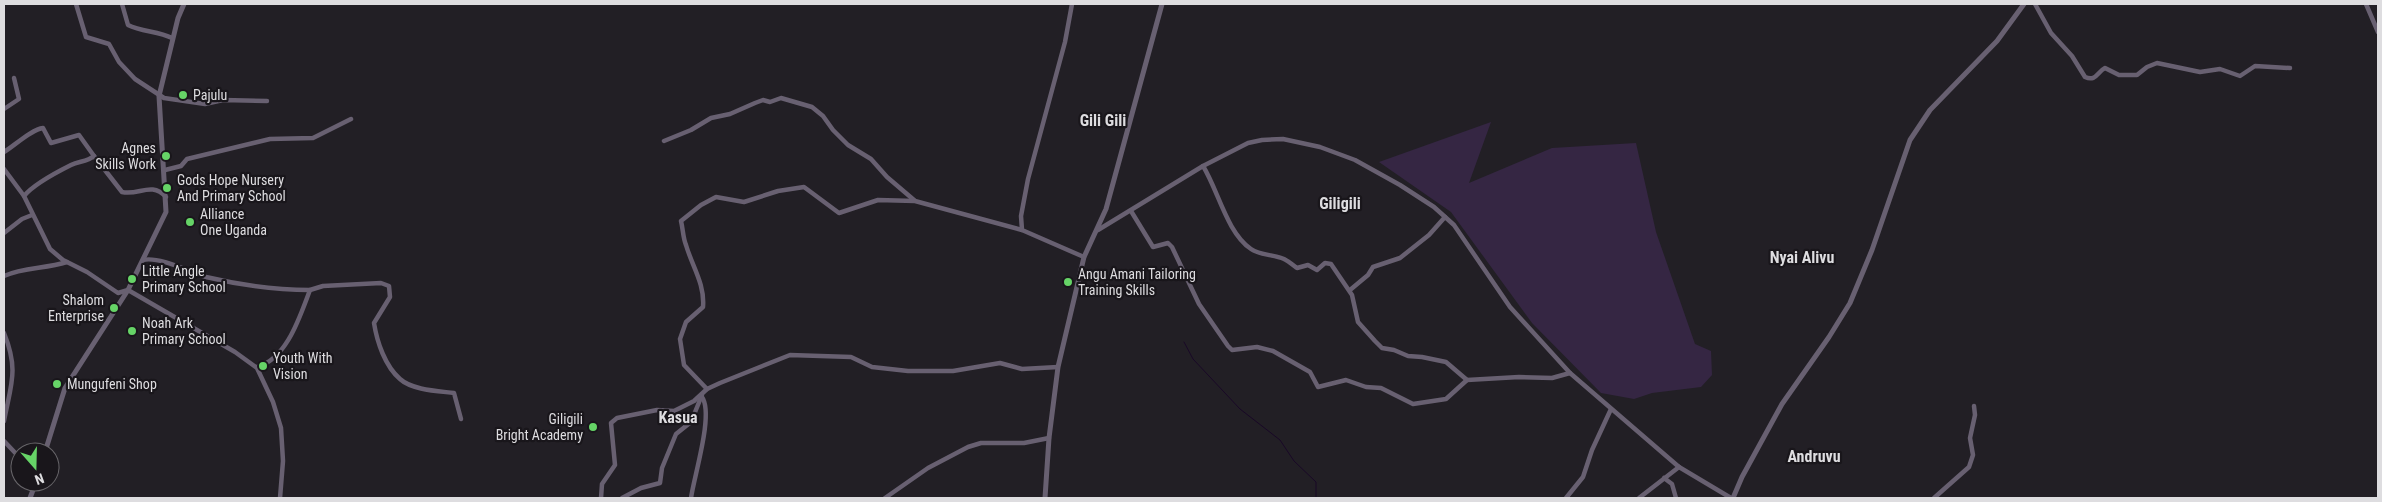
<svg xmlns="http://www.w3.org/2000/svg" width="2382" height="502" viewBox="0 0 2382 502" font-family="'Roboto Condensed',sans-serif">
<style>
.green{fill:#352643}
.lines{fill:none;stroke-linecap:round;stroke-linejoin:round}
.stream{stroke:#190827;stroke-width:1}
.minor{stroke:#686071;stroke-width:4.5}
.tertiary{stroke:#686071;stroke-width:5}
.poi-dot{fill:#66d467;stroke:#19161b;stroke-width:2}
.labels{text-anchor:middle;stroke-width:4.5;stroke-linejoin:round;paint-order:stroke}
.poi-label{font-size:14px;fill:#dedde0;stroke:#19161b;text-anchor:start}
.quarter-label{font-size:16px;font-weight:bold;fill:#dedde0;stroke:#19161b}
</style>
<rect width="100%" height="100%" fill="#221f25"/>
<path class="green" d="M1491,122L1469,183L1552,148L1636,143L1656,232L1695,344L1711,351L1712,375L1701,387L1652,393L1634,399L1601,393L1532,323L1451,212L1379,162Z"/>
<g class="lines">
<path class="stream" d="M1184,342L1193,359L1240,409L1280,440L1294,461L1316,482V498"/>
<g class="minor">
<path d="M76,4L86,37L109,44L119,62L135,79L164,98L205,104L223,100L267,101"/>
<path d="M122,4L128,25C142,32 158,31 172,38"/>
<path d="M1072,4L1065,42L1028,179L1021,216L1022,230L1084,257"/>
<path d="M2035,4L2051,33L2072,56L2085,77C2096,82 2097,72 2105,68L2119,75H2137L2147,67L2157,63L2200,72L2220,69L2240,76L2255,66L2290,68"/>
<path d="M2366,4L2378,32"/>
<path d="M4,109L19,99L14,78"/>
<path d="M664,141L691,130L711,118L730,114L755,103L763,100L770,102L781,98L812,107L823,116L833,130L848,145L871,159L887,177L914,200"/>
<path d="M4,152C14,146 32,129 43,128L51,143L79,135L94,156"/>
<path d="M1203,166C1218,190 1227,233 1251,249C1261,256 1273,254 1284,259C1288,261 1293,265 1297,268L1308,265L1317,270L1325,263L1331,264L1352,295L1358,322L1375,341L1382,348L1394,350L1408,356L1422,357L1446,362L1467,380"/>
<path d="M4,169L24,196L50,249L63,260L87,272L118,293L128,290L235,352L257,368L273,402L281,428L283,461L280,498"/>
<path d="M165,170L181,166L187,159L270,139L313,138L351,119"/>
<path d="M24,196C34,184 57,172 71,165C79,161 87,162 94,156L122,192C139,196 151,181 166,197"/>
<path d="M1131,211L1153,247L1168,243L1172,247L1199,304L1228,346L1232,350L1257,347L1273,351L1310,372L1318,387L1346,380L1366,387L1381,388L1413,404L1446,399L1467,380L1519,377L1552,378L1570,373"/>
<path d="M1098,230L1203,166L1248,143L1262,140L1283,139L1320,147L1355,160L1400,185L1434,207L1454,225L1510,307L1570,373L1679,467L1731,498"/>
<path d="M4,233L22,219L32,215"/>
<path d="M143,260C159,256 190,272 206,277C240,285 276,290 310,290"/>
<path d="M4,276C24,267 45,269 67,262"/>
<path d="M1350,290L1368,275L1373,267L1400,258L1429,235L1445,217"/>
<path d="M4,333C19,370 11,384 4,421"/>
<path d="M257,367C287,359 300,316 310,290L323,286L381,283L389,286L390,297L374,323C377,342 385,366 400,379C412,390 438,391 454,393L461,419"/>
<path d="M707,389L684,365L680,339L686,322L703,307C705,284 692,266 686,245C683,238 683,229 681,221L701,205L716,197L744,202L778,191L804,187L839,213L878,200L915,201L1022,230"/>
<path d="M4,441L20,458"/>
<path d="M1664,478L1672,484L1676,498"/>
<path d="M601,498L602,484L615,465L611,423L617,418L657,410L674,411L694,401L707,389L720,383L790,355L851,357L872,367L908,371H953L1000,363L1022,369L1058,367"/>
<path d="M622,498L641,488L660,483L662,468L676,434L691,422L702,395"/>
<path d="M691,498C694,476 714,414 702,397"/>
<path d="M885,498L928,468L968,447L981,443H1024L1049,438"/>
<path d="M1566,498L1583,477L1592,450L1611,409"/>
<path d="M1639,498L1679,467"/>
<path d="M1934,498L1969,467L1973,455L1970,438L1975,415L1974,406"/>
</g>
<g class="tertiary">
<path d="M45,452L65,388L128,290L166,212L159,96L178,18L184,4"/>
<path d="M30,498L36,482"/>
<path d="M1045,498L1049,438L1058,367L1084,257L1106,209L1162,4"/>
<path d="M1733,498L1742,477L1782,404L1829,337L1850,303L1872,250L1910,140L1930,110L1997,41L2024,4"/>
</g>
</g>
<g class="poi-dot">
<circle cx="183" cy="95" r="5"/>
<circle cx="166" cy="156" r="5"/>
<circle cx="167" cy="188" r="5"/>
<circle cx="190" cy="222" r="5"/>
<circle cx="132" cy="279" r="5"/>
<circle cx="1068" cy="282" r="5"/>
<circle cx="114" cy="308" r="5"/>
<circle cx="132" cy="331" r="5"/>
<circle cx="263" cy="366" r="5"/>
<circle cx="57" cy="384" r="5"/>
<circle cx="593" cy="427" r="5"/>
</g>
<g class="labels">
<g class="poi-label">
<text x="193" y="100">Pajulu</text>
<text x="156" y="153" text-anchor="end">Agnes<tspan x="156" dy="16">Skills Work</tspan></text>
<text x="177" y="185">Gods Hope Nursery<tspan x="177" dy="16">And Primary School</tspan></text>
<text x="200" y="219">Alliance<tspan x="200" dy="16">One Uganda</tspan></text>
<text x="142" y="276">Little Angle<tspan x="142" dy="16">Primary School</tspan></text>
<text x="1078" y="279">Angu Amani Tailoring<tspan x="1078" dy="16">Training Skills</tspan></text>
<text x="104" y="305" text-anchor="end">Shalom<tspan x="104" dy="16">Enterprise</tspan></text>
<text x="142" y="328">Noah Ark<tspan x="142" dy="16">Primary School</tspan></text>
<text x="273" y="363">Youth With<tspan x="273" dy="16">Vision</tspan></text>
<text x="67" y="389">Mungufeni Shop</text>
<text x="583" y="424" text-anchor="end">Giligili<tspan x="583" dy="16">Bright Academy</tspan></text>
</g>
<g class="quarter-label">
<text x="1103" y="126">Gili Gili</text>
<text x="1340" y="209">Giligili</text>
<text x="1802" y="263">Nyai Alivu</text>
<text x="678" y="423">Kasua</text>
<text x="1814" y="462">Andruvu</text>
</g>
</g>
<rect width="2382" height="502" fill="none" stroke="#dedde0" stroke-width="10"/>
<g transform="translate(35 467) rotate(160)"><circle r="24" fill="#19161b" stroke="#68666a"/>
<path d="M0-4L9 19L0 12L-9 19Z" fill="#66d467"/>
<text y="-8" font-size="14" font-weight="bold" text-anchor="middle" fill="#dedde0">N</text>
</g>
</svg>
